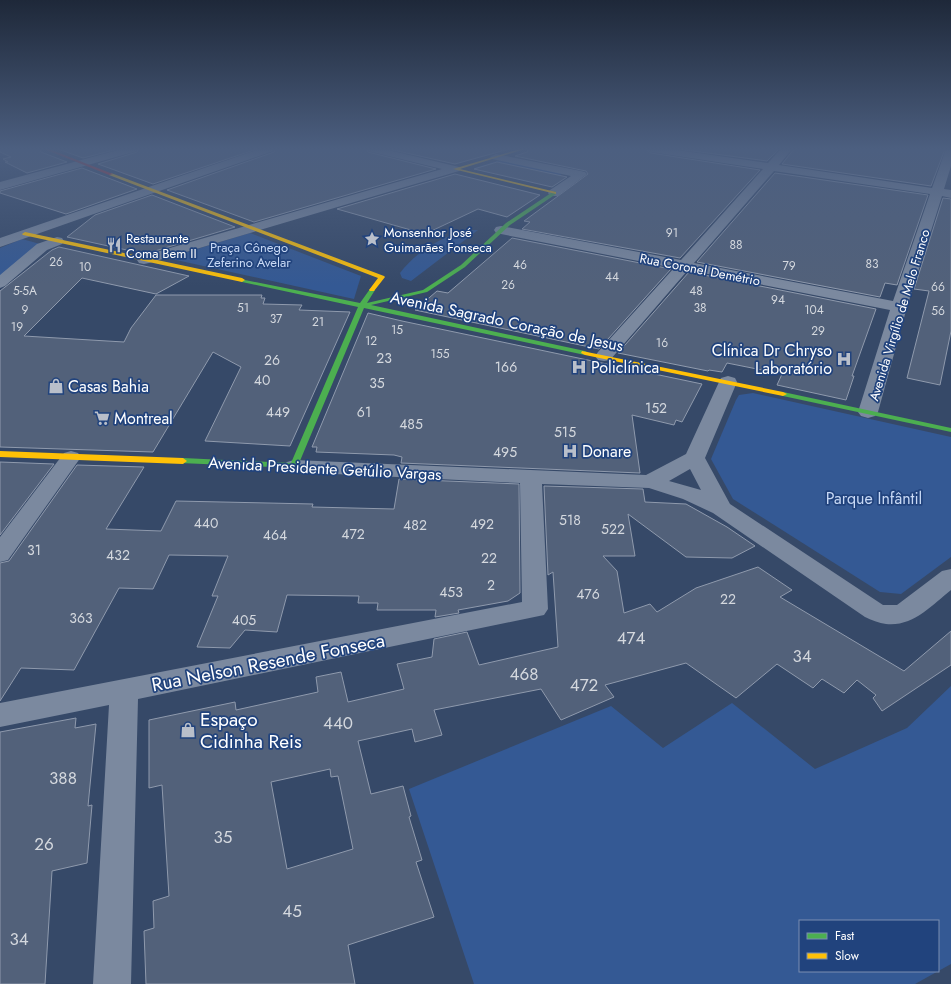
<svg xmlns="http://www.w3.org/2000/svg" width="951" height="984" viewBox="0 0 951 984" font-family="Jost,sans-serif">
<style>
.green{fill:#345994;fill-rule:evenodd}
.building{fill:#52617a;stroke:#8f9aad;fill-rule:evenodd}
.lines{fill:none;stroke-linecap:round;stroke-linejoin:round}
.street{fill:#7b899f;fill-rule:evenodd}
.fast{fill:#4caf50;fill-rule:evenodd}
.slow{fill:#ffc107;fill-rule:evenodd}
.jam{fill:#c62828;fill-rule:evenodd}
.labels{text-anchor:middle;stroke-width:3.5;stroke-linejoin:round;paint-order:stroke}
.far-number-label{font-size:12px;fill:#d4d8de}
.far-poi-label{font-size:13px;fill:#fff;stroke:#21437d;text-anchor:start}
.far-park-label{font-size:13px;fill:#c8d9f5;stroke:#21437d}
.far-street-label{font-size:13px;fill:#fff;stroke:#21437d}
.number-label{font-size:14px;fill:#d4d8de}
.street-label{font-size:16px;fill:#fff;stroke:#21437d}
.poi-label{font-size:16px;fill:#fff;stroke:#21437d;text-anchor:start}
.park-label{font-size:16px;fill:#c8d9f5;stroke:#21437d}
.near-number-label{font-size:17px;fill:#d4d8de}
.near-street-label{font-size:19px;fill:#fff;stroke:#21437d}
.near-poi-label{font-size:19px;fill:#fff;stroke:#21437d;text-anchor:start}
</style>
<rect width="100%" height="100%" fill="#364968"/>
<g class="green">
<path d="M500,160L563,173L546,185L474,168Z"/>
<path d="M466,230H478L411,281L402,278L400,273C416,252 441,237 466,230Z"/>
<path d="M250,233L361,276L354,299L167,258Z"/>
<path d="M22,239L40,244L0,277V248Z"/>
<path d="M753,393L951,437V557L901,594L880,592L733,499L711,459L736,400L739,395Z"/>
<path d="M951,686V964L915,984H474L409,789L611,706L663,748L732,703L815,769L907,728ZM800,921H938V971H800Z"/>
</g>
<g class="building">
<path d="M0,149H40L41,152L67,162L27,173L5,162H8L3,159L11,157L0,152Z"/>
<path d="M58,149H118L83,158Z"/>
<path d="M139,149H257L153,184L98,164L137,152Z"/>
<path d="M275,149H366L368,152L436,169L254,222L167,190L274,152Z"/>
<path d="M389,149H509L455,164Z"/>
<path d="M529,149H645L651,153L760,170L680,258L522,229L530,222L524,221L588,174L586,171L581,170L515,156L527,152Z"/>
<path d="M678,149H779L767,161Z"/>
<path d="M794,149H793H945L931,186L782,164Z"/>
<path d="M497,162L567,177L552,187L474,169Z"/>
<path d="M82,168L137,189L66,214L0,193V191Z"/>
<path d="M775,173L928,195L897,285L885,283L880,297L697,262Z"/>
<path d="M455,174L540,195L507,217L478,209L425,234L337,209Z"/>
<path d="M152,195L235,227L145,254L67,237L95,215Z"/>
<path d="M943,198L951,199V331L940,385L907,378L929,291L914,289Z"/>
<path d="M512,238L671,269L599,349L415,310L437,291L448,293Z"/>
<path d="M59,247L189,276L156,294L82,278L24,336L124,342L131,328L156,295H262L261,298H265L263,304L302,305L299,310L350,312L290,446L205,441L241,367L213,352L153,452L0,447V291L52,250Z"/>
<path d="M689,272L876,309L852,376H854L846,400L777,385L782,374L727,363L722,372L709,370L708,371L618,353Z"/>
<path d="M368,313L402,321L702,384L682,422L676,420L674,425L632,415L640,473L401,463L402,457L394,455L316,452L317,447H312Z"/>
<path d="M0,462L54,464L0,535Z"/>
<path d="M77,465L144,467L106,529L161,531L176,501L313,504L312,507L394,509L399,479L519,484L520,593L508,601L458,610L459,613L435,617L436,610H377L378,603H358L359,596L287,595L277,632L245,630L230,648L197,647L218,596H212L228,556L169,555L153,589L119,588L74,670L21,668L0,701V563L9,561Z"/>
<path d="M544,486L643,489L645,502L686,504L727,527L755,546L732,558L686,557L628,514L635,556H603L617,571L624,613L650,604L657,612L696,588L758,567L792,590L780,597L904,671L951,631V665L882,711L873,698L876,695L857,680L844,693L822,679L813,688L777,664L736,698L686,663L605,685L614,697L561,720L541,689L434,710L442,735L415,742L412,729L358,741L371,794L403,786L411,816L409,817L422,860L416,862L434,917L348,945L355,984H146L144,931L154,928L153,901L169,896L162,785L149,788V720L235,702L236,710L318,692L316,677L341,672L348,702L404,689L397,664L432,657L434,639L467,632L479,665L558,647L553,572L548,575ZM330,769L331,777L338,776L353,849L287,869L271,782Z"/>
<path d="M76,718L75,728L96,724L88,806L92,805L87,863L52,871L45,984H0V732Z"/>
</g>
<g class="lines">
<g class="street">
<path d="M122,149H138L137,151L0,190V182Z"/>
<path d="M260,149H274L273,151L0,247V238Z"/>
<path d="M367,149H384L459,167L461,169L459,171L149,263L144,264L139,263L137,260L139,257L442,169L368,151Z"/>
<path d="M646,149H670L768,163L781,149H792L779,165L932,188L946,149H951V166L944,189L951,190V198L942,196L907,307L878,412L875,416L868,418L861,416L858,412L890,310L688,270L610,360L604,361L598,360L595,356L598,352L674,268L501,234L496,233L494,230L496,227L501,226L681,260L763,169L651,152ZM774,171L930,194L893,301L694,263Z"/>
<path d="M496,154L581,171L585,172L587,174L558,196H550L548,193L550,190L571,176L492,159L490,157Z"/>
<path d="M57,237L62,238L64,241L62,244L47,250L5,286L0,288V275L37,244Z"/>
<path d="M728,376L735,378L737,382L705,458L730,504L883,605H897L942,571L951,569V590C932,605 913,627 886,624C879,623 871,620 865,617L713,513L683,499L649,488L542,484L548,609L544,615L138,699L131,984H93L109,705L0,727V703L522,602L520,483L294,472L287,470L283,466L287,462L294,460L646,475L686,454L719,382L721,378ZM690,469L701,490L669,481Z"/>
<path d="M71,451L78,453L81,457L8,560L0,562V537L64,453Z"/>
</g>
<g class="fast">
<path d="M554,191L556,192V194L510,225L465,267L427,292L371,305L585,351L589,353L588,355H585L364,308L297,468L180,463L179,461L180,459L183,458L291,463L358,307L242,282L240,281V279L360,303L370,289L372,288L375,290L367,303L423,290L461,265L506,223Z"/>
<path d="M780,392H783L951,428V432L783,396L779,394Z"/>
</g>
<g class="slow">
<path d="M520,149H525L460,169L556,192V194L453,169Z"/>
<path d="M111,173L384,276L385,277L374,291H370L369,290L378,278L109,175V174Z"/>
<path d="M25,232L242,278L245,280L242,282L23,235L22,234Z"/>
<path d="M582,351L783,392L787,394L783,396L585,355L581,353Z"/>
<path d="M0,451L183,458L187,461L183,464L0,457Z"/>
</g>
<path class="jam" d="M44,149H49L113,174L109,175Z"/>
</g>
<linearGradient id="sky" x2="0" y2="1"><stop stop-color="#1e2839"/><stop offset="0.52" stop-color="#4c5f80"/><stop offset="1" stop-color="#4c5f80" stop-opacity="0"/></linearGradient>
<rect width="951" height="286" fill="url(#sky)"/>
<defs>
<g id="sight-bare" transform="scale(1.2)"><path d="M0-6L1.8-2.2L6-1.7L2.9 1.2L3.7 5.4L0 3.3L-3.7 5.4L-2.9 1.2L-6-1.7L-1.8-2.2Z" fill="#b9bfca" stroke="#21437d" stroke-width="2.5" paint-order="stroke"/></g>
<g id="restaurant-bare" transform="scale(1.2)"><path d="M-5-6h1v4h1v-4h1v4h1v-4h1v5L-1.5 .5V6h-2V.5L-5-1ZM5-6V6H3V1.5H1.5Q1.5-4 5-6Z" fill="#b9bfca" stroke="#21437d" stroke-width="2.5" paint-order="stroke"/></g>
<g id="hospital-bare" transform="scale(1.2)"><path d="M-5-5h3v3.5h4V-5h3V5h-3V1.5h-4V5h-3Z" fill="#b9bfca" stroke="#21437d" stroke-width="2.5" paint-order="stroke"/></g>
<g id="shop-bare" transform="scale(1.2)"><path d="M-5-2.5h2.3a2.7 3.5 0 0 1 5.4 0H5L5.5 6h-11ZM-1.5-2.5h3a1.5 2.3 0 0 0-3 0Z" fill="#b9bfca" stroke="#21437d" stroke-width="2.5" paint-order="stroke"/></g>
<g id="supermarket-bare" transform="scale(1.2)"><path d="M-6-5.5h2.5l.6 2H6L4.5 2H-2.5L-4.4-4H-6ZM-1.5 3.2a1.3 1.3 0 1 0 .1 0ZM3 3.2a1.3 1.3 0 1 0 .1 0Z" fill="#b9bfca" stroke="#21437d" stroke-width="2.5" paint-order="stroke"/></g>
</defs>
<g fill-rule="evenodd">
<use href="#sight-bare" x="372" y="239"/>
<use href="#restaurant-bare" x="114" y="245"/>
<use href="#hospital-bare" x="844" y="359"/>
<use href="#hospital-bare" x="579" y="367"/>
<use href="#shop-bare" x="56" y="386"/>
<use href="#supermarket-bare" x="102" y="418"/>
<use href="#hospital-bare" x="570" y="451"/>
<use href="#shop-bare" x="188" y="730"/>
</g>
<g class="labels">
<g class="far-number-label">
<text x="672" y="237">91</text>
<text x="736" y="249">88</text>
<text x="56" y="266">26</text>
<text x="872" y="268">83</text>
<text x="520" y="269">46</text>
<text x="789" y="270">79</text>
<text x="85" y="271">10</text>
<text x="612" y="281">44</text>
<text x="508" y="289">26</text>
<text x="938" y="291">66</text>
<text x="25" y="295">5-5A</text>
<text x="696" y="295">48</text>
<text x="778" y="304">94</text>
<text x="243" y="312">51</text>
<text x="700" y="312">38</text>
<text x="25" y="314">9</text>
<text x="814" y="314">104</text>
<text x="938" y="315">56</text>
<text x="276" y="323">37</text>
<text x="318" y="326">21</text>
<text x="17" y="331">19</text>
<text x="397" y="334">15</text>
<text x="818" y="335">29</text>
<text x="371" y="345">12</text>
<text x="662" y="347">16</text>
<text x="440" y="358">155</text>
</g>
<g class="far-poi-label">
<text x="384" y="237">Monsenhor José<tspan x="384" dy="15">Guimarães Fonseca</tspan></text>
<text x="126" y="243">Restaurante<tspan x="126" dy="15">Coma Bem II</tspan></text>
</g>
<g class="far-park-label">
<text x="249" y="252">Praça Cônego<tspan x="249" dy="15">Zeferino Avelar</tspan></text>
</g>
<g class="far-street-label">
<text transform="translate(700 269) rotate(11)" y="5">Rua Coronel Demétrio</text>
<text transform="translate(899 315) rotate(-73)" y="5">Avenida Virgílio de Melo Franco</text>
</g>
<g class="number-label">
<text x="384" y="363">23</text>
<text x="272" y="365">26</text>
<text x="506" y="372">166</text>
<text x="262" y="385">40</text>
<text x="377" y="388">35</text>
<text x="656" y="413">152</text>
<text x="278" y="417">449</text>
<text x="364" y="417">61</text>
<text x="411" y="429">485</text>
<text x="565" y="437">515</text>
<text x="505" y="457">495</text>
<text x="570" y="525">518</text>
<text x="206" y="528">440</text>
<text x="482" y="529">492</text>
<text x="415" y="530">482</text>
<text x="613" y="534">522</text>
<text x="353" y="539">472</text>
<text x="275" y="540">464</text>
<text x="34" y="555">31</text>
<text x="118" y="560">432</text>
<text x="489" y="563">22</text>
<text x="491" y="590">2</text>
<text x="451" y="597">453</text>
<text x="588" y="599">476</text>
<text x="728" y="604">22</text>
<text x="81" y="623">363</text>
<text x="244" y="625">405</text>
</g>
<g class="street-label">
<text transform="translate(507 321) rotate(12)" y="6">Avenida Sagrado Coração de Jesus</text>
<text transform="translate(325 468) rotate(3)" y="6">Avenida Presidente Getúlio Vargas</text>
</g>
<g class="poi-label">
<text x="832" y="356" text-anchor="end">Clínica Dr Chryso<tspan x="832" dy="18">Laboratório</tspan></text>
<text x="591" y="373">Policlínica</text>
<text x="68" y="392">Casas Bahia</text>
<text x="114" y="424">Montreal</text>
<text x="582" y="457">Donare</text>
</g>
<g class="park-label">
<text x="874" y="504">Parque Infântil</text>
</g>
<g class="near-number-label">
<text x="631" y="644">474</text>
<text x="802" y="662">34</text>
<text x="524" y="680">468</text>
<text x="584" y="691">472</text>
<text x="338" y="729">440</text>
<text x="63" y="784">388</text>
<text x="223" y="843">35</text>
<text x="44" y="850">26</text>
<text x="292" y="917">45</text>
<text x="19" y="945">34</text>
</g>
<g class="near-street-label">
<text transform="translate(268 662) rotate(-11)" y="7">Rua Nelson Resende Fonseca</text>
</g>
<g class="near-poi-label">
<text x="200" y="726">Espaço<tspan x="200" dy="22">Cidinha Reis</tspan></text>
</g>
</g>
<rect x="799" y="920" width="140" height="52" fill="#21437d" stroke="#7a8eb1"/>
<rect x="807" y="933" width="20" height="6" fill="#4caf50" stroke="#7a8eb1"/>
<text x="835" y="940" font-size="12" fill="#ffffff">Fast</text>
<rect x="807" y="953" width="20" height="6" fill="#ffc107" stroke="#7a8eb1"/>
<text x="835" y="960" font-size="12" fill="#ffffff">Slow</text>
</svg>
